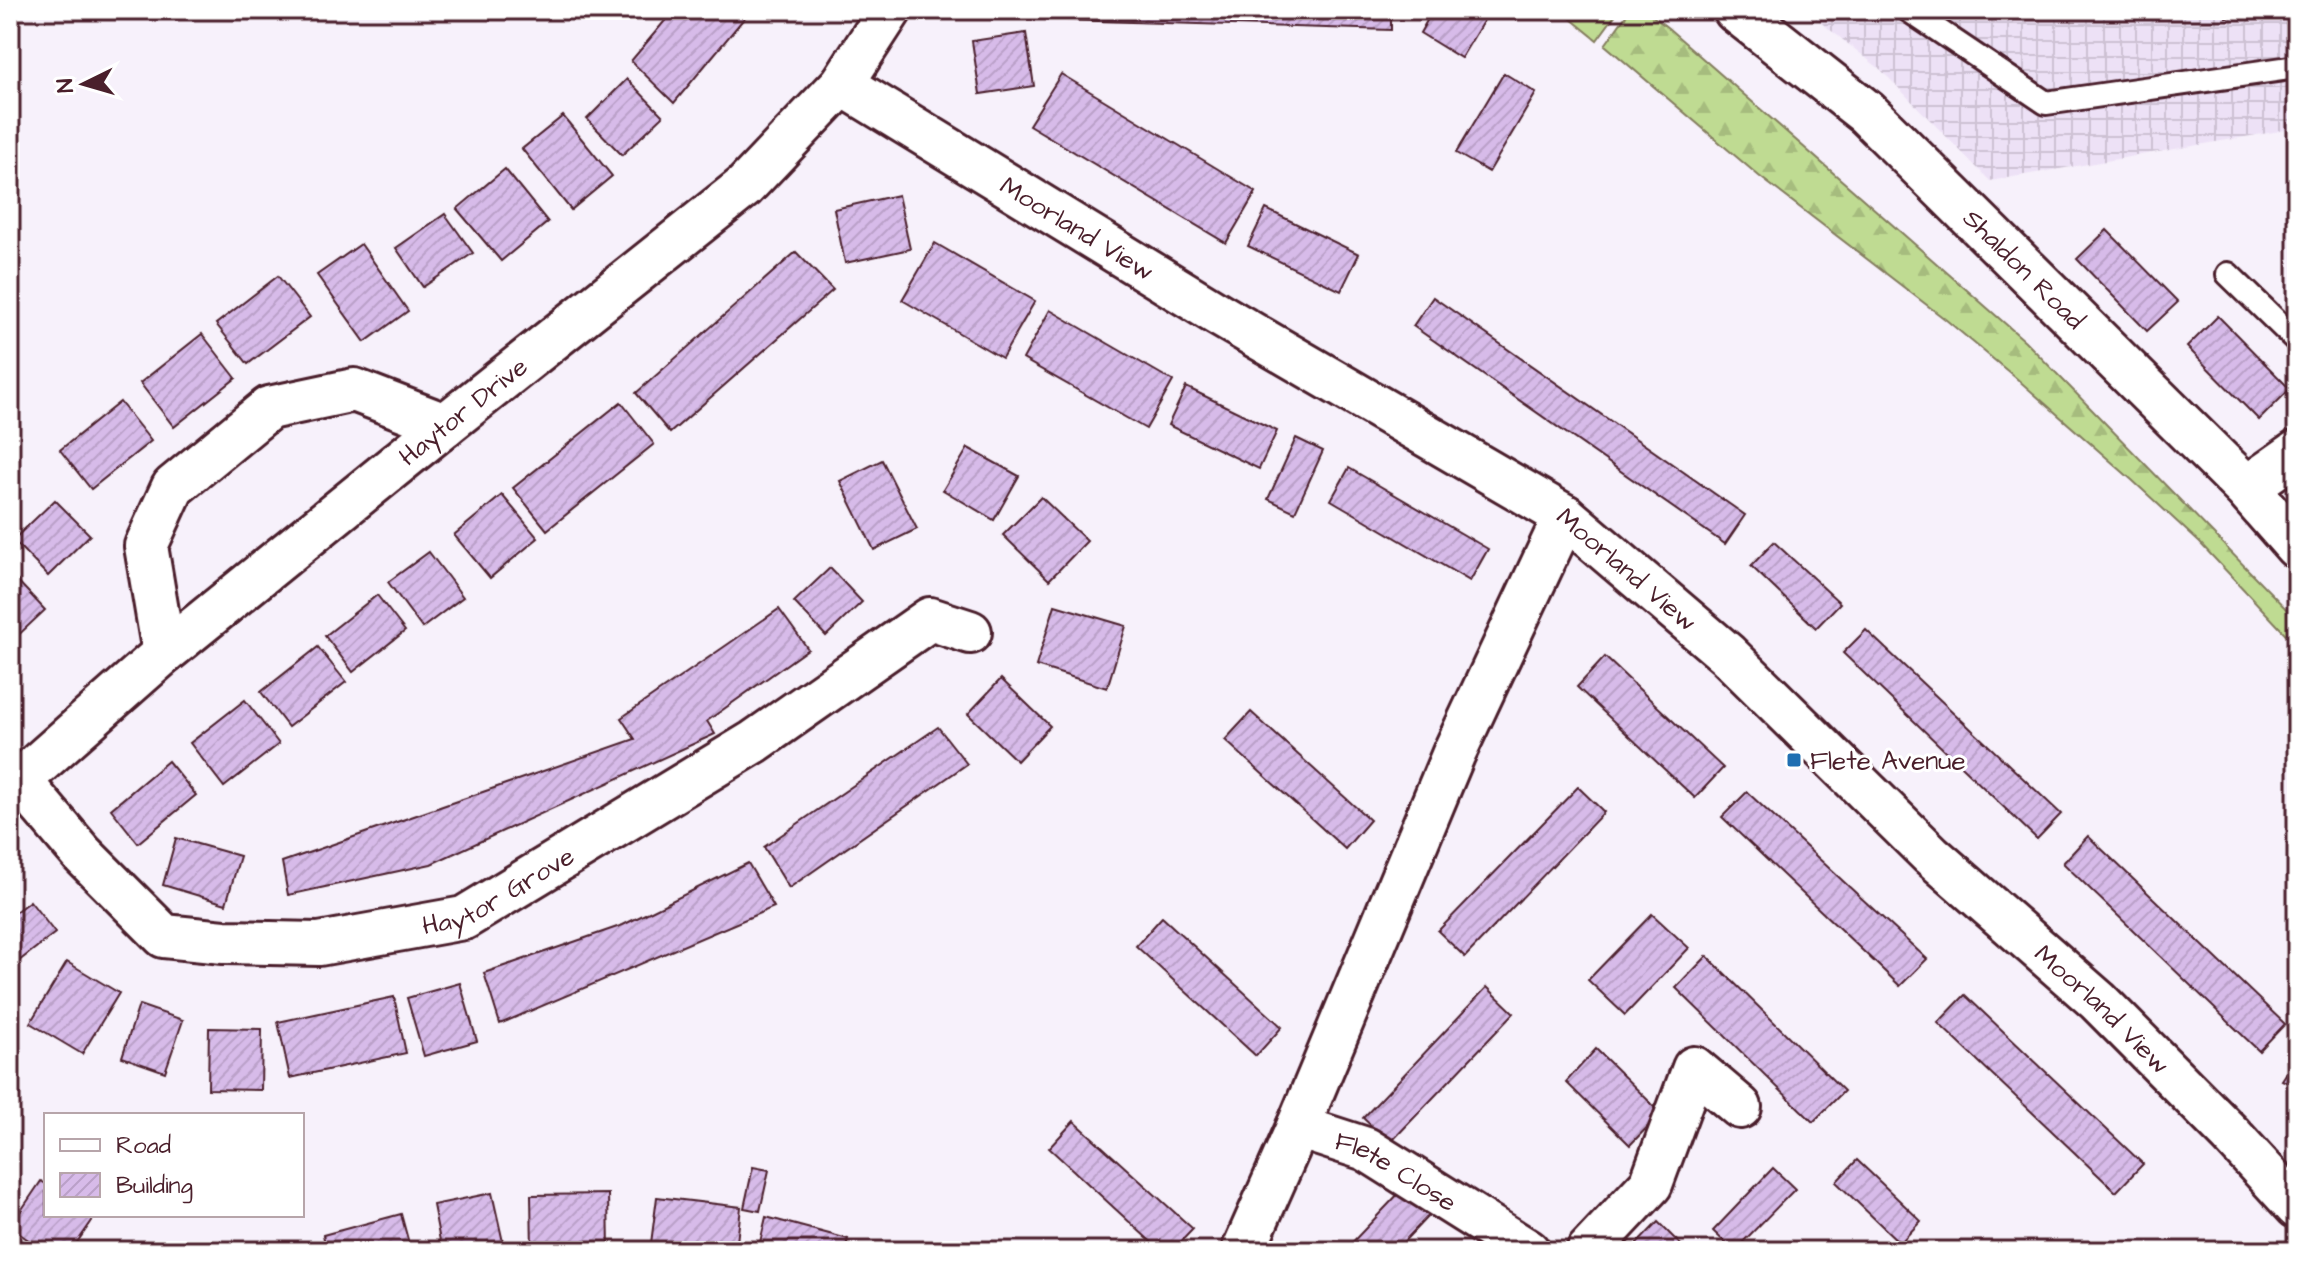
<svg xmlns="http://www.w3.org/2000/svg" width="2307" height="1261" viewBox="0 0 2307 1261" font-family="'Architects Daughter',sans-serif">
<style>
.industrial{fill:url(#industrial-grid)}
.forest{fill:url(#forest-firs);stroke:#847d5e;stroke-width:2}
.building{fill:url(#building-hatch);stroke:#4a1f2b;stroke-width:2}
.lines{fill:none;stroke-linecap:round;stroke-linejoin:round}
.service-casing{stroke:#4a1f2b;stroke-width:28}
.minor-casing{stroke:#4a1f2b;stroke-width:48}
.tertiary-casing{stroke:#4a1f2b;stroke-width:50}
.service{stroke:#fff;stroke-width:22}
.minor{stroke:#fff;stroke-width:42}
.tertiary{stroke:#fff;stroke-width:44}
.poi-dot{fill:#1f6fb2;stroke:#fff;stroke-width:3}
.labels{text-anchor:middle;stroke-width:6;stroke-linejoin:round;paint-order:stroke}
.street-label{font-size:26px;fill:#4a1f2b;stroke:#fff}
.poi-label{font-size:26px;fill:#4a1f2b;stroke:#fff;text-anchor:start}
</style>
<defs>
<pattern id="industrial-grid" width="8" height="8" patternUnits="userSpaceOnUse" patternTransform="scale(2)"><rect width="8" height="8" fill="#ede1f6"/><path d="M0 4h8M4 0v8" fill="none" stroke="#cdc1d3"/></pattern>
<pattern id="forest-firs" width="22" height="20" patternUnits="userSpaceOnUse" patternTransform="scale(2)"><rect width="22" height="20" fill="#bfdb92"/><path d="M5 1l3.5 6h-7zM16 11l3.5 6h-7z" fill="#a6bc7e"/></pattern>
<pattern id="building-hatch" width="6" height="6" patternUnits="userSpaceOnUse" patternTransform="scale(2)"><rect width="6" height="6" fill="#d7bbe9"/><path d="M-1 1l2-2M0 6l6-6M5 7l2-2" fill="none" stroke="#baa0c8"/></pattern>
</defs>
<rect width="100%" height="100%" fill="#f7f1fb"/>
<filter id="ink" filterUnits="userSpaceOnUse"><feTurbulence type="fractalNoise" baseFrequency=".0125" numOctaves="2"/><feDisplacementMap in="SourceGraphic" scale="16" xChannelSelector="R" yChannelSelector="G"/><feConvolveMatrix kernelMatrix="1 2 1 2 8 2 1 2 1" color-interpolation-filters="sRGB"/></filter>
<g filter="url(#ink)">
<path class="industrial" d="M1805,10H2297V128L1990,181L1880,69Z"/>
<g class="forest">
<path d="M1560,10H1619L1597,40Z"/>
<path d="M1630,10H1645L1668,28L2025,341L2297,620V646L2200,543L2132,480L2016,378L1945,319L1759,176L1605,45Z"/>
</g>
<g class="building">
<path d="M674,10H751L674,103L631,61Z"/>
<path d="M1066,10H1391V30L1066,20Z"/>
<path d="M1433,10H1490L1461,58L1420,33Z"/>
<path d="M2225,10H2273L2226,17Z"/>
<path d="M1026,33L1034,86L980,94L972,41Z"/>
<path d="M1504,73L1536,93L1489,172L1456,153Z"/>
<path d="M1061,74L1256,192L1226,243L1029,125Z"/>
<path d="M627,79L663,116L622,155L587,119Z"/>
<path d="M563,116L612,176L571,210L522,149Z"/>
<path d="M505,169L548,222L501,261L457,209Z"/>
<path d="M898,195L910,249L845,263L834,209Z"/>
<path d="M1266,209L1359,254L1341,291L1248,246Z"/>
<path d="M445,214L473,253L423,287L396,248Z"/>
<path d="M2107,230L2178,302L2147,331L2077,259Z"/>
<path d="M935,243L1035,301L1002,358L902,300Z"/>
<path d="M361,244L408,311L365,342L317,275Z"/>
<path d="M796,252L833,290L670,433L636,393Z"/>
<path d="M278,276L310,317L248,364L216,324Z"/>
<path d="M1433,297L1745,515L1725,544L1413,326Z"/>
<path d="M1050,310L1173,381L1146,429L1023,359Z"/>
<path d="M2218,316L2290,389L2259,420L2187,347Z"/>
<path d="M202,334L236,378L174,427L140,383Z"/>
<path d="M1186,387L1277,431L1259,469L1168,425Z"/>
<path d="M120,402L151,441L91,489L60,450Z"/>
<path d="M621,402L654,444L547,530L513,488Z"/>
<path d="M1296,438L1323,451L1295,512L1268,499Z"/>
<path d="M968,448L1019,476L994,520L943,490Z"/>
<path d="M882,460L917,529L874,550L840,481Z"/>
<path d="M1349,468L1488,549L1470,581L1331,500Z"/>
<path d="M502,495L538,538L490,578L454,535Z"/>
<path d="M1041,497L1087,541L1049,580L1003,535Z"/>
<path d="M55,500L90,535L48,576L13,540Z"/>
<path d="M1774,542L1840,603L1816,628L1751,566Z"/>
<path d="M429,552L463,597L422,628L388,582Z"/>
<path d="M830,568L862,602L826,636L794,602Z"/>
<path d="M13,576L45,610L10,643V579Z"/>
<path d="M377,595L405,631L353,672L325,636Z"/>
<path d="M1055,605L1126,626L1107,688L1036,666Z"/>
<path d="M779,609L808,649L707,721L715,734L431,864L288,895L282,862L635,739L621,718Z"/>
<path d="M1866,630L2061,814L2037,839L1843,653Z"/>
<path d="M318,647L346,682L288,727L261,692Z"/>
<path d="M1605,657L1723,768L1695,798L1577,687Z"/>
<path d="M1001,679L1050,726L1017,761L968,714Z"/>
<path d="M245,700L279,744L224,787L190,743Z"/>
<path d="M1251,712L1370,820L1345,849L1225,740Z"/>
<path d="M938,727L967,764L789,888L764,847Z"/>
<path d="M168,761L196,795L138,843L111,809Z"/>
<path d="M1578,787L1604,812L1465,957L1438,931Z"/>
<path d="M1747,792L1927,959L1900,986L1722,817Z"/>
<path d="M2088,836L2285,1024L2259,1051L2063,863Z"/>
<path d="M176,838L240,856L226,904L163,885Z"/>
<path d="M748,863L774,907L500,1024L484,973L623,925Z"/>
<path d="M30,901L55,933L10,968V916Z"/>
<path d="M1652,914L1689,948L1625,1015L1588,980Z"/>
<path d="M1162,917L1282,1027L1256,1056L1136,946Z"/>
<path d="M1707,956L1844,1091L1813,1122L1676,988Z"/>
<path d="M67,962L119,993L82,1054L30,1023Z"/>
<path d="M460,983L477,1041L424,1056L407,998Z"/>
<path d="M1487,987L1514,1013L1390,1143L1363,1118Z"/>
<path d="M1965,995L2143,1164L2116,1192L1938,1023Z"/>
<path d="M394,997L406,1053L290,1078L278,1022Z"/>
<path d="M139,1005L183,1020L165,1072L122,1057Z"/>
<path d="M209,1028L262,1029L261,1090L208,1089Z"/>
<path d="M1596,1049L1661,1113L1630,1145L1566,1082Z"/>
<path d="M2297,1057V1087L2282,1080Z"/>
<path d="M1074,1121L1193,1229L1172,1251H1161L1049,1148Z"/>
<path d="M1857,1160L1921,1221L1900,1243L1836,1182Z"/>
<path d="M753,1167L769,1170L760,1211L744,1208Z"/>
<path d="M1773,1168L1795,1189L1734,1251L1713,1231Z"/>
<path d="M41,1181L46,1184V1215H90L94,1218L71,1251H44L10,1227Z"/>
<path d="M1402,1190L1429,1215L1395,1251H1344Z"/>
<path d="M492,1193L505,1251H442L433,1205Z"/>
<path d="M608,1194L609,1250H532L531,1195Z"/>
<path d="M657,1197L741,1207L736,1251H650Z"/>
<path d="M401,1214L411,1251H327L323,1235Z"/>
<path d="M766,1217L848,1239L845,1251H758Z"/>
<path d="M1658,1222L1687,1251H1630Z"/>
</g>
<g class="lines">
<g class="service-casing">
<g id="service">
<path d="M1908,10L2046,103L2297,67"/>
<path d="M2228,274L2297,341"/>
</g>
</g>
<g class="minor-casing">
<g id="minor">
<path id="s1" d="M842,84L1218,314L1565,516L1727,654L1931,855L2098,1001L2231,1135L2297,1207"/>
<path d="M2246,488L2297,452"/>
<path d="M164,653L146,546L173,487L269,408L354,390L445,425"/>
<path id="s2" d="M20,781L82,854L164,936L224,942L319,944L464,918L754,742L930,619L970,632"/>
<path id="s3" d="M10,789L164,653L445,425L744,187L842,84L890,10"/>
<path id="s4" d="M1298,1127L1366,1149L1528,1251"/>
<path d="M1243,1251L1298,1127L1454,753L1565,516"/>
<path d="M1588,1251L1651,1184L1694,1068L1740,1107"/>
</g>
</g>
<g class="tertiary-casing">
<g id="tertiary">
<path id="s5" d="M1736,10L1867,113L2246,488L2297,546"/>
</g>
</g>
<use href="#service" class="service"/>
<use href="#minor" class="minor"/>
<use href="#tertiary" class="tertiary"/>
</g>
</g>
<rect class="poi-dot" x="1786" y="752" width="16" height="16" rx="4"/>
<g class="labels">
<g class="street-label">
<text dy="9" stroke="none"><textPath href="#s1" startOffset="276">Moorland View</textPath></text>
<text dy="9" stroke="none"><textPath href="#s5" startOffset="388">Shaldon Road</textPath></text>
<text dy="9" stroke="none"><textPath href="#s3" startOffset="590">Haytor Drive</textPath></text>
<text dy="9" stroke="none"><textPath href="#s1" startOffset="924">Moorland View</textPath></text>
<text dy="9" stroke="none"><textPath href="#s2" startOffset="556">Haytor Grove</textPath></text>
<text dy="9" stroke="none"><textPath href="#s1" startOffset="1572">Moorland View</textPath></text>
<text dy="9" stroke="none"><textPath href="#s4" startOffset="108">Flete Close</textPath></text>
</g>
<g class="poi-label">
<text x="1810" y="769">Flete Avenue</text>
</g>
</g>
<rect width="2307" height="1261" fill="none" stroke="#fff" stroke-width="40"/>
<rect x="20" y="20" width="2267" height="1221" fill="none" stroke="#4a1f2b" stroke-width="3" filter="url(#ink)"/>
<rect x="44" y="1113" width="260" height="104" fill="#ffffff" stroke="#b7a5aa" stroke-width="2"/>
<rect x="60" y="1139" width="40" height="12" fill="#ffffff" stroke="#b7a5aa" stroke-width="2"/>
<text x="116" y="1153" font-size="24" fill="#4a1f2b">Road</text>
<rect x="60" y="1173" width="40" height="24" fill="url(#building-hatch)" stroke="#b7a5aa" stroke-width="2"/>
<text x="116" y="1193" font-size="24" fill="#4a1f2b">Building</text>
<g transform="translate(84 84) rotate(265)" stroke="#ffffff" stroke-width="6" paint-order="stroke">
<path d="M0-6L14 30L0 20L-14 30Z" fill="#4a1f2b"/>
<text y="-12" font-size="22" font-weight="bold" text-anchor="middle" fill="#4a1f2b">N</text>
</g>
</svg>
